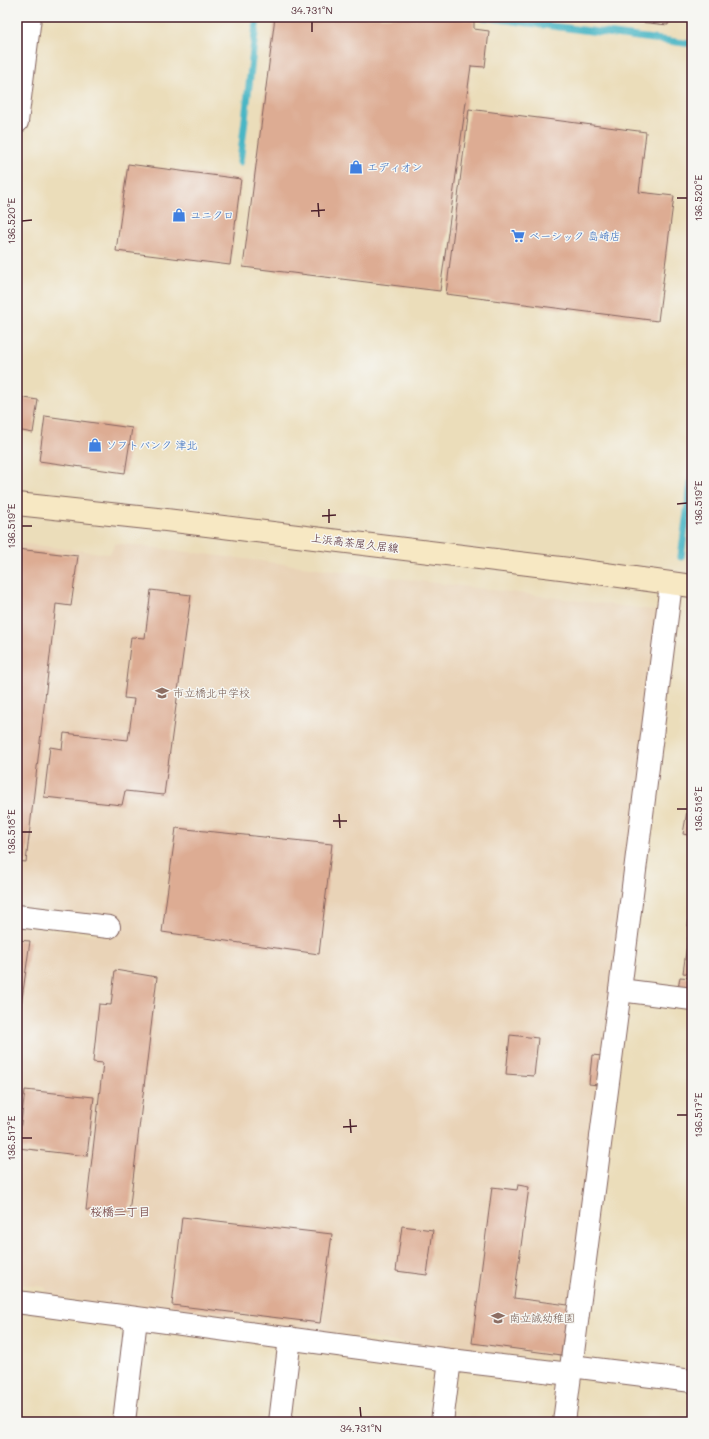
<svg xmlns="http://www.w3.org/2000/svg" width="709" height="1439" viewBox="0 0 709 1439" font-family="Mali,'Klee One',sans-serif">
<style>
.built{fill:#e9d3b7}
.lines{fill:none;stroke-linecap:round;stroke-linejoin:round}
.stream{stroke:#49b6c5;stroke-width:7}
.building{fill:#ddac93}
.minor-casing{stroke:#82625d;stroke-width:24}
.tertiary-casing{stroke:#82625d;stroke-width:24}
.secondary-casing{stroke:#82625d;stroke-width:24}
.minor{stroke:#fff;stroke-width:22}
.tertiary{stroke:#fff;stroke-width:22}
.secondary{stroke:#f7e8c3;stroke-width:22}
.ticks{fill:none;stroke:#4a1f2b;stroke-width:1.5}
.labels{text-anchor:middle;stroke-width:3;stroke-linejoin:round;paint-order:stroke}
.shop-label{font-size:11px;fill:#366cbe;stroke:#f6f6f2;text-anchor:start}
.street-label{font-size:11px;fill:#4a1f2b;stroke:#f6f6f2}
.education-label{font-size:11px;fill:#785e54;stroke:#f6f6f2;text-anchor:start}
.neighbourhood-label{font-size:12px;font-weight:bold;fill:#7d504f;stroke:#f6f6f2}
.neatline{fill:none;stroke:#4a1f2b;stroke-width:1.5}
.ticks-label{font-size:10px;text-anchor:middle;fill:#4a1f2b}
</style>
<rect width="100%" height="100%" fill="#f6f6f2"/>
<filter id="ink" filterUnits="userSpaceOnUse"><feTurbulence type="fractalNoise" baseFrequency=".025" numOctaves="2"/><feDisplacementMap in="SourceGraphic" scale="8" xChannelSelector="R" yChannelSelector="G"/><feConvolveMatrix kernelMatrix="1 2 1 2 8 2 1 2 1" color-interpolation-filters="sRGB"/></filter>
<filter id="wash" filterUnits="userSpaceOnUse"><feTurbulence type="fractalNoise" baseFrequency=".012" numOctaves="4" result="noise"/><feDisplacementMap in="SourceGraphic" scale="16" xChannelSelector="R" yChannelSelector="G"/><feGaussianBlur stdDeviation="0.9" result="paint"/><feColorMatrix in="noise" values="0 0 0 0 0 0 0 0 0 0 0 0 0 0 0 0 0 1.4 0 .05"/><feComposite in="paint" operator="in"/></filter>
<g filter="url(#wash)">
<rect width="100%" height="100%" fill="#ebddba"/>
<path class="built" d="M17,543L109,554L116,543L662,611L563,1359L468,1351L49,1297L45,1287L17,1284V926L114,937L116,919L17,907Z"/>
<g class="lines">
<g class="stream">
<path d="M482,17L692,44"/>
<path d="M240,162L257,17"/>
<path d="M681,557L692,475"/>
</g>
</g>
<g id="blocks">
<g class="building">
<path d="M275,17H446L474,21V29L489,31L485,67L471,66L440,291L243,267Z"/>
<path d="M639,17H669L668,25L638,22Z"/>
<path d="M469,109L646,132L639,192L674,196L658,321L446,294Z"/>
<path d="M128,164L241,179L230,265L116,251Z"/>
<path d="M17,397L38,400L33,433L17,430Z"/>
<path d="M45,416L132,428L125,473L39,461Z"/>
<path d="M17,549L78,556L71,606L56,604L26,862L17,861Z"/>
<path d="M151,590L191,595L164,795L125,791L122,805L44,797L50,747L62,749L64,733L128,740L134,699L124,698L131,637L145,638Z"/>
<path d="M687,811L692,812V836L683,834Z"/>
<path d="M176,828L332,844L319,954L162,932Z"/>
<path d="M691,862H692V882H688Z"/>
<path d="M691,903H692V926H688Z"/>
<path d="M688,937H692V974L683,973Z"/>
<path d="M17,940L30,941L18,1028H17Z"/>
<path d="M115,970L157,977L129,1213L86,1210L103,1063L93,1062L99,1004L111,1005Z"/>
<path d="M680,977L692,978V991L678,989Z"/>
<path d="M510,1035L538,1038L534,1076L506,1074Z"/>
<path d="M592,1055L602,1056L598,1085L589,1084Z"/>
<path d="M25,1090L94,1097L87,1156L18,1148Z"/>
<path d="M518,1185L529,1187L514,1298L568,1305L561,1355L472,1343L492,1187L517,1190Z"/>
<path d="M182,1217L332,1234L320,1323L172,1305Z"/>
<path d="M402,1226L433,1230L427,1275L396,1271Z"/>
</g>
</g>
</g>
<g filter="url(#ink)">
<use href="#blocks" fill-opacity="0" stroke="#82625d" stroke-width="1"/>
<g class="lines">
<g class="minor-casing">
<g id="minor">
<path d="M17,122L30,17"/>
<path d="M17,916L109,927"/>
<path d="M620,990L692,999"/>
<path d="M17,1302L450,1360L570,1374"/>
<path d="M571,1366L692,1381"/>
<path d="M124,1422L136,1319"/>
<path d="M442,1422L450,1360"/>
<path d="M564,1422L620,990L671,584"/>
</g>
</g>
<g class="tertiary-casing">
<path id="tertiary" d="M280,1422L290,1338"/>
</g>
<g class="secondary-casing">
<path id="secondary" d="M17,504L166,520L569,569L692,586"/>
</g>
<use href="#minor" class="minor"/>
<use href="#tertiary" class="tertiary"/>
<use href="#secondary" class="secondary"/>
</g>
</g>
<path class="ticks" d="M312,22V32M677,198H687M318,203L319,217M311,211L325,210M22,221L32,220M677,504L687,503M329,509V523M322,516L336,515M22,526H32M677,809H687M339,814L340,828M333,821H347M22,832H32M677,1115H687M350,1119L351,1133M343,1127L357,1126M22,1138H32M360,1407L361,1417"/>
<defs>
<g id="shop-bare" transform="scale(1.08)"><path d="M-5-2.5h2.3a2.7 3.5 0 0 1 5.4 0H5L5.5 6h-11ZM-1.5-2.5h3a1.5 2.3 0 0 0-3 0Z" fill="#3f7fe0" stroke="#f6f6f2" stroke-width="2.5" paint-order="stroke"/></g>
<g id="supermarket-bare" transform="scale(1.08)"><path d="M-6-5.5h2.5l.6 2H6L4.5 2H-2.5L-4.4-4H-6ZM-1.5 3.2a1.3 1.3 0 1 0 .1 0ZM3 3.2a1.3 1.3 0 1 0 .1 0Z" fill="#3f7fe0" stroke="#f6f6f2" stroke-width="2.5" paint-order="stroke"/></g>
<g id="school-bare" transform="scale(1.08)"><path d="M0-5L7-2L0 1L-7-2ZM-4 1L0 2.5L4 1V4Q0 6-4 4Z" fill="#8d6e63" stroke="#f6f6f2" stroke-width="2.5" paint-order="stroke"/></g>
</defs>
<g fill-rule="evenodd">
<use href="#shop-bare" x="356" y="167"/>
<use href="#shop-bare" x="179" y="215"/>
<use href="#supermarket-bare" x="518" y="236"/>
<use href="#shop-bare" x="95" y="445"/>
<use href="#school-bare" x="162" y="693"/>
<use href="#school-bare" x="498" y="1318"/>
</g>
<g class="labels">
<g class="shop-label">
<text x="367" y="171">エディオン</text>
<text x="190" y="219">ユニクロ</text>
<text x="529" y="240">ベーシック 島崎店</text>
<text x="106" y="449">ソフトバンク 津北</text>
</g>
<g class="street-label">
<text transform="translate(355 543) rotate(7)" y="4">上浜高茶屋久居線</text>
</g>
<g class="education-label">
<text x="173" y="697">市立橋北中学校</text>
<text x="509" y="1322">南立誠幼稚園</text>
</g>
<g class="neighbourhood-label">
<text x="120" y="1216">桜橋二丁目</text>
</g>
</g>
<rect width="709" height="1439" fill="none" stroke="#f6f6f2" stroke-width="44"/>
<rect x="22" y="22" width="665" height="1395" class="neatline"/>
<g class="ticks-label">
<text x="312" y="14">34.731°N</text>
<text transform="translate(698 198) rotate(-90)" y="4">136.520°E</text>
<text transform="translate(11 221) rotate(-90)" y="4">136.520°E</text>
<text transform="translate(698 503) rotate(-90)" y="4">136.519°E</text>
<text transform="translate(11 526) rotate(-90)" y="4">136.519°E</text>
<text transform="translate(698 809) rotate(-90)" y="4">136.518°E</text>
<text transform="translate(11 832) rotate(-90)" y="4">136.518°E</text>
<text transform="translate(698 1115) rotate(-90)" y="4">136.517°E</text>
<text transform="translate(11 1138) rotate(-90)" y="4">136.517°E</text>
<text x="361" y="1432">34.731°N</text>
</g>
</svg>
